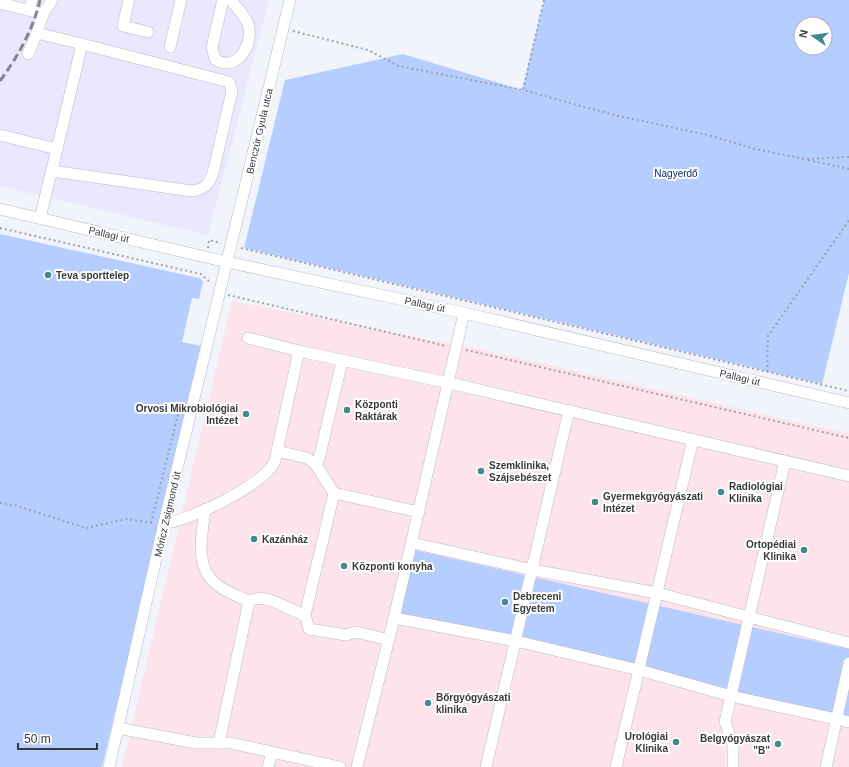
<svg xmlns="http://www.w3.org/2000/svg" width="849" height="767" viewBox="0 0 849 767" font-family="Arial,sans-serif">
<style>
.industrial{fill:#eae7fe}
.education{fill:#fde3ea}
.green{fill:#b5ceff;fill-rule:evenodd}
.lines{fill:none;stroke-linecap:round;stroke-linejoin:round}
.minor-casing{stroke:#b8bbc1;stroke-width:12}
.path{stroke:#9fa2a6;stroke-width:2;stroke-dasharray:2 3;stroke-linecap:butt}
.minor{stroke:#fff;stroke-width:11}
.rail{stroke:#84878a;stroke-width:3;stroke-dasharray:8 4;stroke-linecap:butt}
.poi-dot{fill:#438a90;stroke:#fff;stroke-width:1.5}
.labels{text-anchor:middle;stroke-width:4;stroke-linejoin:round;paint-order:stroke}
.street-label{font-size:10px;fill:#37393b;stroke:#fff}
.park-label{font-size:10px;fill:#0b286c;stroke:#fff}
.poi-label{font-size:10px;font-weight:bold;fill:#37393b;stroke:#fff;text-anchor:start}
</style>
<rect width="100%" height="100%" fill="#f1f4fa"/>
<path class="industrial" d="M0,0H269L208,235L0,186Z"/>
<path class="education" d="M232,301L474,348L849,434V767H122Z"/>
<g class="green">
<path d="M544,0H849V273L822,384L244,248L285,80L403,54L522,90ZM801,24H825V48H801Z"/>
<path d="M0,234L199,278L203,281L199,299L192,298L182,342L202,346L102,767H0Z"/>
<path d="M410,549L849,649V717L395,614Z"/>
</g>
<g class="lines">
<g class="minor-casing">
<g id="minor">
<path d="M129,0L123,26L148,32"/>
<path d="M223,0L212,47L215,59C234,73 252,48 249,29C248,19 237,8 231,0"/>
<path d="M0,3L43,14L37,33L82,44L57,149L0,135"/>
<path d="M29,10L32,0"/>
<path d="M43,14L52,0"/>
<path d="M170,47L181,0"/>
<path d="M28,54L37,33"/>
<path d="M52,171L192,191C204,190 209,184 213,173L232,91L229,82L82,44"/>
<path d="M0,209L227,262L464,313L849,403"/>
<path d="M40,218L57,149"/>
<path d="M248,338L299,351L277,451L307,458L316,465L334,493"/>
<path d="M299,351L449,383L849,476"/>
<path d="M316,465L320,455L342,361"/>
<path d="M205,509C202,534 194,566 216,584C225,592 238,596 249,601"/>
<path d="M164,523C190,521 261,486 274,463C276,460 276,455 277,451"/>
<path d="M412,543L533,570L657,593L849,643"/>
<path d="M305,615L309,629L346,635L356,632L389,640"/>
<path d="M394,618L516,641L639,670L731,696L849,722"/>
<path d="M118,728L196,743H231L340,767"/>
<path d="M219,743L249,601C269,592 286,610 305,615L334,493L419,512"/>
<path d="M109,767L164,523L290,0"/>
<path d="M268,767L272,752"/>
<path d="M357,767L395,614L464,313"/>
<path d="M486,767L569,410"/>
<path d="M616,767L693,439"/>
<path d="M733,767V745L725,722L785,461"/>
<path d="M826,767L849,663"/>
</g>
</g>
<g class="path">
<path d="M544,0L523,90L614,115L708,135L755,149L805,159L849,157"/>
<path d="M293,31L368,50L398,66L523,90"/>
<path d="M808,160L849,169"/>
<path d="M0,228L201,274L211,283"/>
<path d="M208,248L209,240L221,243"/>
<path d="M241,248L849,391"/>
<path d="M228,295L446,346"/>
<path d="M466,350L849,438"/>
<path d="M767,372L768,336L849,220"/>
<path d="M0,503L14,505L86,528L127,519L152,523"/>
<path d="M151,523L179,410"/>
</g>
<use href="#minor" class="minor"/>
<path class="rail" d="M0,81C18,56 33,30 40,0"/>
</g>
<g class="poi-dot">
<circle cx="48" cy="275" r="4"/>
<circle cx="347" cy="410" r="4"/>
<circle cx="246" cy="414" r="4"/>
<circle cx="481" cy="471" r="4"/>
<circle cx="721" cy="492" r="4"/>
<circle cx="595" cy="502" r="4"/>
<circle cx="254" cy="539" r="4"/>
<circle cx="804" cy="550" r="4"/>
<circle cx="344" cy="566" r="4"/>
<circle cx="505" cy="602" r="4"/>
<circle cx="428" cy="703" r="4"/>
<circle cx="676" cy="742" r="4"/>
<circle cx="778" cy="744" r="4"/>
</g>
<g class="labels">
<g class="street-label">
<text transform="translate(259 131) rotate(-77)" y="4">Benczúr Gyula utca</text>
<text transform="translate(109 234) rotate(13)" y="4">Pallagi út</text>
<text transform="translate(425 304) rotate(12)" y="4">Pallagi út</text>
<text transform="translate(740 377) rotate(13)" y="4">Pallagi út</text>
<text transform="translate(167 514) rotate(-77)" y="4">Móricz Zsigmond út</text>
</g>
<g class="park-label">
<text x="676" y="177">Nagyerdő</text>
</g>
<g class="poi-label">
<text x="56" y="279">Teva sporttelep</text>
<text x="355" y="408">Központi<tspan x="355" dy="12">Raktárak</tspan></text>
<text x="238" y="412" text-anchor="end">Orvosi Mikrobiológiai<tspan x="238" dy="12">Intézet</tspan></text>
<text x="489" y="469">Szemklinika,<tspan x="489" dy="12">Szájsebészet</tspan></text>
<text x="729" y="490">Radiológiai<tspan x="729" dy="12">Klinika</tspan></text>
<text x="603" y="500">Gyermekgyógyászati<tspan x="603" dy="12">Intézet</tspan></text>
<text x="262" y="543">Kazánház</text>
<text x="796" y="548" text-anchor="end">Ortopédiai<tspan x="796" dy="12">Klinika</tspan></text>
<text x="352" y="570">Központi konyha</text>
<text x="513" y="600">Debreceni<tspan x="513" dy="12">Egyetem</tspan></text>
<text x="436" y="701">Bőrgyógyászati<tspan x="436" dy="12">klinika</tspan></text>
<text x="668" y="740" text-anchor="end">Urológiai<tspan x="668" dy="12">Klinika</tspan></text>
<text x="770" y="742" text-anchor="end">Belgyógyászat<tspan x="770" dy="12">"B"</tspan></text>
</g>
</g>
<g transform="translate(813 36) rotate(283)"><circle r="19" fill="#ffffff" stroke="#afb0b1"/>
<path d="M0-3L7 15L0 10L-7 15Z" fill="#438a90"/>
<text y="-6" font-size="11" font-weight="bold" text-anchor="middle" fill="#37393b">N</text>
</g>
<path d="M18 743v6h79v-6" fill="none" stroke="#37393b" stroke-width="2"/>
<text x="24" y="743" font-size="12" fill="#37393b" stroke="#ffffff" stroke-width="3" paint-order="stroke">50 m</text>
</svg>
